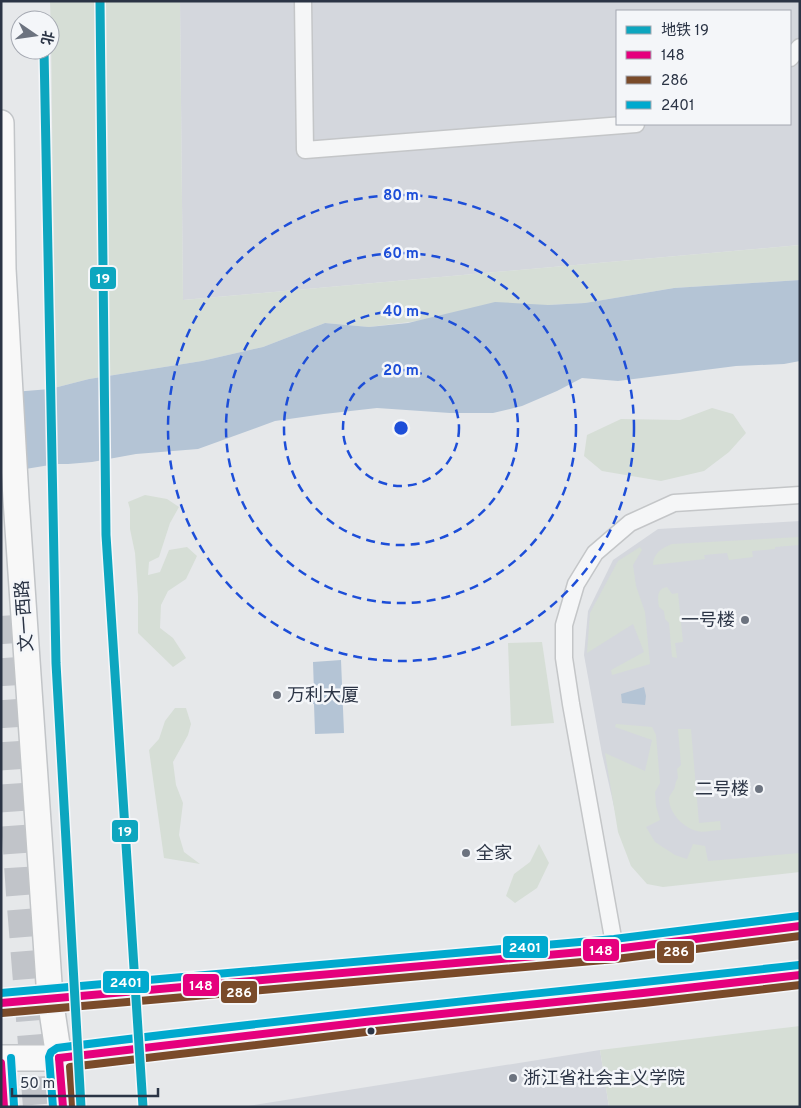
<svg xmlns="http://www.w3.org/2000/svg" width="801" height="1108" viewBox="0 0 801 1108" font-family="Overpass,'Noto Sans SC',sans-serif">
<style>
.built{fill:#d4d7dd;fill-rule:evenodd}
.green{fill:#d6ded6}
.water{fill:#b4c4d5}
.lines{fill:none;stroke-linecap:round;stroke-linejoin:round}
.highway-tunnel{stroke:#c1c4c9;stroke-width:28;stroke-dasharray:28 14;stroke-linecap:butt}
.street-casing{stroke:#c4c6c8;stroke-width:19}
.primary-casing{stroke:#c2c5c8;stroke-width:28}
.street{stroke:#f5f6f7;stroke-width:16}
.primary{stroke:#f8f8f8;stroke-width:25}
.bus-1-casing{stroke:#f4f6f9;stroke-width:11}
.bus-2-casing{stroke:#f4f6f9;stroke-width:11}
.bus-3-casing{stroke:#f4f6f9;stroke-width:11}
.bus-1{stroke:#e5007d;stroke-width:8}
.bus-2{stroke:#7a4b2a;stroke-width:8}
.bus-3{stroke:#00a9ce;stroke-width:8}
.metro-1-casing{stroke:#f4f6f9;stroke-width:12}
.metro-1{stroke:#0da6bf;stroke-width:9}
.ring{fill:none;stroke:#1d4ed8;stroke-width:2.5;stroke-dasharray:9 6}
.poi-dot{fill:#6c737f;stroke:#f4f6f9;stroke-width:2}
.bus-dot{fill:#2b3445;stroke:#f4f6f9;stroke-width:2}
.labels{text-anchor:middle;stroke-width:5;stroke-linejoin:round;paint-order:stroke}
.street-label{font-size:18px;fill:#2b3445;stroke:#f4f6f9}
.poi-label{font-size:18px;fill:#2b3445;stroke:#f4f6f9;text-anchor:start}
.centre{fill:#1d4ed8;stroke:#f4f6f9;stroke-width:2.5}
.ring-label{font-size:15px;text-anchor:middle;font-weight:bold;fill:#1d4ed8;stroke:#f4f6f9;stroke-width:5;stroke-linejoin:round;paint-order:stroke}
.line-badge{stroke:#f4f6f9;stroke-width:2}
.badge-label{font-size:14px;text-anchor:middle;font-weight:bold;fill:#fff}
</style>
<rect width="100%" height="100%" fill="#e6e8ea"/>
<g class="built">
<path d="M180,1H800V245L183,300ZM617,11H790V124H617Z"/>
<path d="M800,521V867L655,883L621,837L602,754L584,655L588,611L613,560L658,529Z"/>
<path d="M600,1050L609,1107H242Z"/>
</g>
<g class="green">
<path d="M50,1H180L183,300L800,245V280L674,288L585,303L548,305L369,327L325,323L263,347L202,361L89,379L50,389L47,291L53,203L51,32Z"/>
<path d="M712,408L733,414L746,433L729,452L704,471L661,481L602,471L584,456L587,435L621,419L680,420Z"/>
<path d="M145,495L167,499L179,507L170,523L159,557L149,562L148,575L160,572L169,550L187,547L197,556L186,579L168,591L161,605L160,628L173,638L186,658L173,667L138,633V596L135,553L130,529V509L128,502Z"/>
<path d="M800,537V545L775,547V549L752,551L753,557L729,560L727,553L704,555L705,559L653,565C653,553 662,548 672,544Z"/>
<path d="M640,547L642,550L633,565L636,586L645,612L650,664L612,675L611,670L644,652L633,624L587,653L590,613L618,561Z"/>
<path d="M667,587L672,594L678,593L683,642L675,643L677,658L672,657L669,623L665,619L664,611L659,607C658,598 656,589 667,587Z"/>
<path d="M542,642L554,723L511,726L508,643Z"/>
<path d="M175,708H186L191,724L188,735L173,762L176,785L183,803L179,835L184,852L200,864L164,858L149,750L159,739L165,721Z"/>
<path d="M616,724L652,727L656,735L660,783L655,792L656,806L660,820L646,827L655,842L675,855L687,859L693,844L705,846L708,861L800,853V872L663,887L647,884L631,866L618,832L605,753L645,771L652,740L615,727Z"/>
<path d="M678,729H691L699,823L720,821L721,830C713,830 704,833 697,831C684,828 670,814 669,800C669,795 672,793 674,789C676,785 675,782 678,778L677,769L681,765Z"/>
<path d="M539,844L549,863L537,888L515,903L506,896L514,874L530,862Z"/>
<path d="M800,1026V1107H609L600,1050Z"/>
</g>
<g class="water">
<path d="M800,280V361L784,364L736,366L618,381L582,378L557,391L522,406L493,413H450L377,408L324,414L275,421L198,449L136,454L92,462L68,464H56L1,473V393L50,389L89,379L202,361L263,347L325,323L369,327L408,323L495,302L548,305L585,303L674,288Z"/>
<path d="M341,660L344,733L315,734L314,704H308L307,692H314L313,662Z"/>
<path d="M644,687L646,696L645,705L622,703L621,694Z"/>
</g>
<g class="lines">
<path class="highway-tunnel" d="M1,616L20,894L37,1107"/>
<g class="street-casing">
<g id="street">
<path d="M303,1L305,150L636,124"/>
<path d="M790,58L800,47"/>
<path d="M615,949L571,704L564,658V625L576,584L595,553L630,523L674,503L800,495"/>
</g>
</g>
<g class="primary-casing">
<g id="primary">
<path d="M1,123L3,269L16,499L50,998L59,1058L63,1107"/>
<path d="M1,1003L615,949L800,926"/>
<path d="M1,1058H59L365,1022L643,993L800,975"/>
<path d="M1,1059L4,1107"/>
</g>
</g>
<use href="#street" class="street"/>
<use href="#primary" class="primary"/>
<g class="bus-1-casing">
<g id="bus-1">
<path d="M1,1003L615,949L800,926"/>
<path d="M59,1058L365,1022L643,993L800,975"/>
<path d="M59,1058L63,1107"/>
<path d="M1,1063L4,1107"/>
</g>
</g>
<g class="bus-2-casing">
<g id="bus-2">
<path d="M2,1013L616,959L800,936"/>
<path d="M73,1106L70,1067L366,1032L644,1003L800,985"/>
</g>
</g>
<g class="bus-3-casing">
<g id="bus-3">
<path d="M1,993L614,939L799,916"/>
<path d="M11,1058L14,1106"/>
<path d="M53,1107L49,1057L51,1052L57,1048C304,1016 552,993 799,965"/>
</g>
</g>
<use href="#bus-1" class="bus-1"/>
<use href="#bus-2" class="bus-2"/>
<use href="#bus-3" class="bus-3"/>
<g class="metro-1-casing">
<g id="metro-1">
<path d="M100,1L106,535L143,1107"/>
<path d="M44,50L56,663L81,1107"/>
</g>
</g>
<use href="#metro-1" class="metro-1"/>
</g>
<g class="ring">
<circle cx="401" cy="428" r="58"/>
<circle cx="401" cy="428" r="117"/>
<circle cx="401" cy="428" r="175"/>
<circle cx="401" cy="428" r="233"/>
</g>
<g class="poi-dot">
<circle cx="745" cy="620" r="5"/>
<circle cx="277" cy="695" r="5"/>
<circle cx="759" cy="789" r="5"/>
<circle cx="466" cy="853" r="5"/>
<circle cx="513" cy="1078" r="5"/>
</g>
<circle class="bus-dot" cx="371" cy="1031" r="4.5"/>
<g class="labels">
<g class="street-label">
<text transform="translate(24 616) rotate(-94)" y="6">文一西路</text>
</g>
<g class="poi-label">
<text x="735" y="626" text-anchor="end">一号楼</text>
<text x="287" y="701">万利大厦</text>
<text x="749" y="795" text-anchor="end">二号楼</text>
<text x="476" y="859">全家</text>
<text x="523" y="1084">浙江省社会主义学院</text>
</g>
</g>
<circle cx="401" cy="428" r="8" class="centre"/>
<g class="ring-label">
<text x="401" y="200">80 m</text>
<text x="401" y="258">60 m</text>
<text x="401" y="316">40 m</text>
<text x="401" y="375">20 m</text>
</g>
<g class="line-badge">
<rect x="89" y="266" width="28" height="24" rx="5" fill="#0da6bf"/>
<rect x="111" y="819" width="28" height="24" rx="5" fill="#0da6bf"/>
<rect x="502" y="935" width="47" height="24" rx="5" fill="#00a9ce"/>
<rect x="582" y="938" width="38" height="24" rx="5" fill="#e5007d"/>
<rect x="656" y="940" width="39" height="24" rx="5" fill="#7a4b2a"/>
<rect x="102" y="970" width="48" height="24" rx="5" fill="#00a9ce"/>
<rect x="182" y="973" width="38" height="24" rx="5" fill="#e5007d"/>
<rect x="220" y="980" width="38" height="24" rx="5" fill="#7a4b2a"/>
</g>
<g class="badge-label">
<text x="103" y="283">19</text>
<text x="125" y="836">19</text>
<text x="525" y="952">2401</text>
<text x="601" y="955">148</text>
<text x="676" y="956">286</text>
<text x="126" y="987">2401</text>
<text x="201" y="990">148</text>
<text x="239" y="997">286</text>
</g>
<rect width="801" height="1108" fill="none" stroke="#2b3445" stroke-width="5"/>
<rect x="616" y="10" width="175" height="115" fill="#f4f6f9" stroke="#a4a8b1"/>
<rect x="626" y="26" width="25" height="8" fill="#0da6bf" stroke="#a4a8b1"/>
<text x="661" y="35" font-size="15" fill="#2b3445">地铁 19</text>
<rect x="626" y="51" width="25" height="8" fill="#e5007d" stroke="#a4a8b1"/>
<text x="661" y="60" font-size="15" fill="#2b3445">148</text>
<rect x="626" y="76" width="25" height="8" fill="#7a4b2a" stroke="#a4a8b1"/>
<text x="661" y="85" font-size="15" fill="#2b3445">286</text>
<rect x="626" y="101" width="25" height="8" fill="#00a9ce" stroke="#a4a8b1"/>
<text x="661" y="110" font-size="15" fill="#2b3445">2401</text>
<g transform="translate(35 35) rotate(103)"><circle r="24" fill="#f4f6f9" stroke="#a4a8b1"/>
<path d="M0-4L9 19L0 12L-9 19Z" fill="#6c737f"/>
<text y="-8" font-size="14" font-weight="bold" text-anchor="middle" fill="#2b3445">北</text>
</g>
<path d="M12 1088v8h146v-8" fill="none" stroke="#2b3445" stroke-width="2.5"/>
<text x="20" y="1088" font-size="15" fill="#2b3445" stroke="#f4f6f9" stroke-width="4" paint-order="stroke">50 m</text>
</svg>
